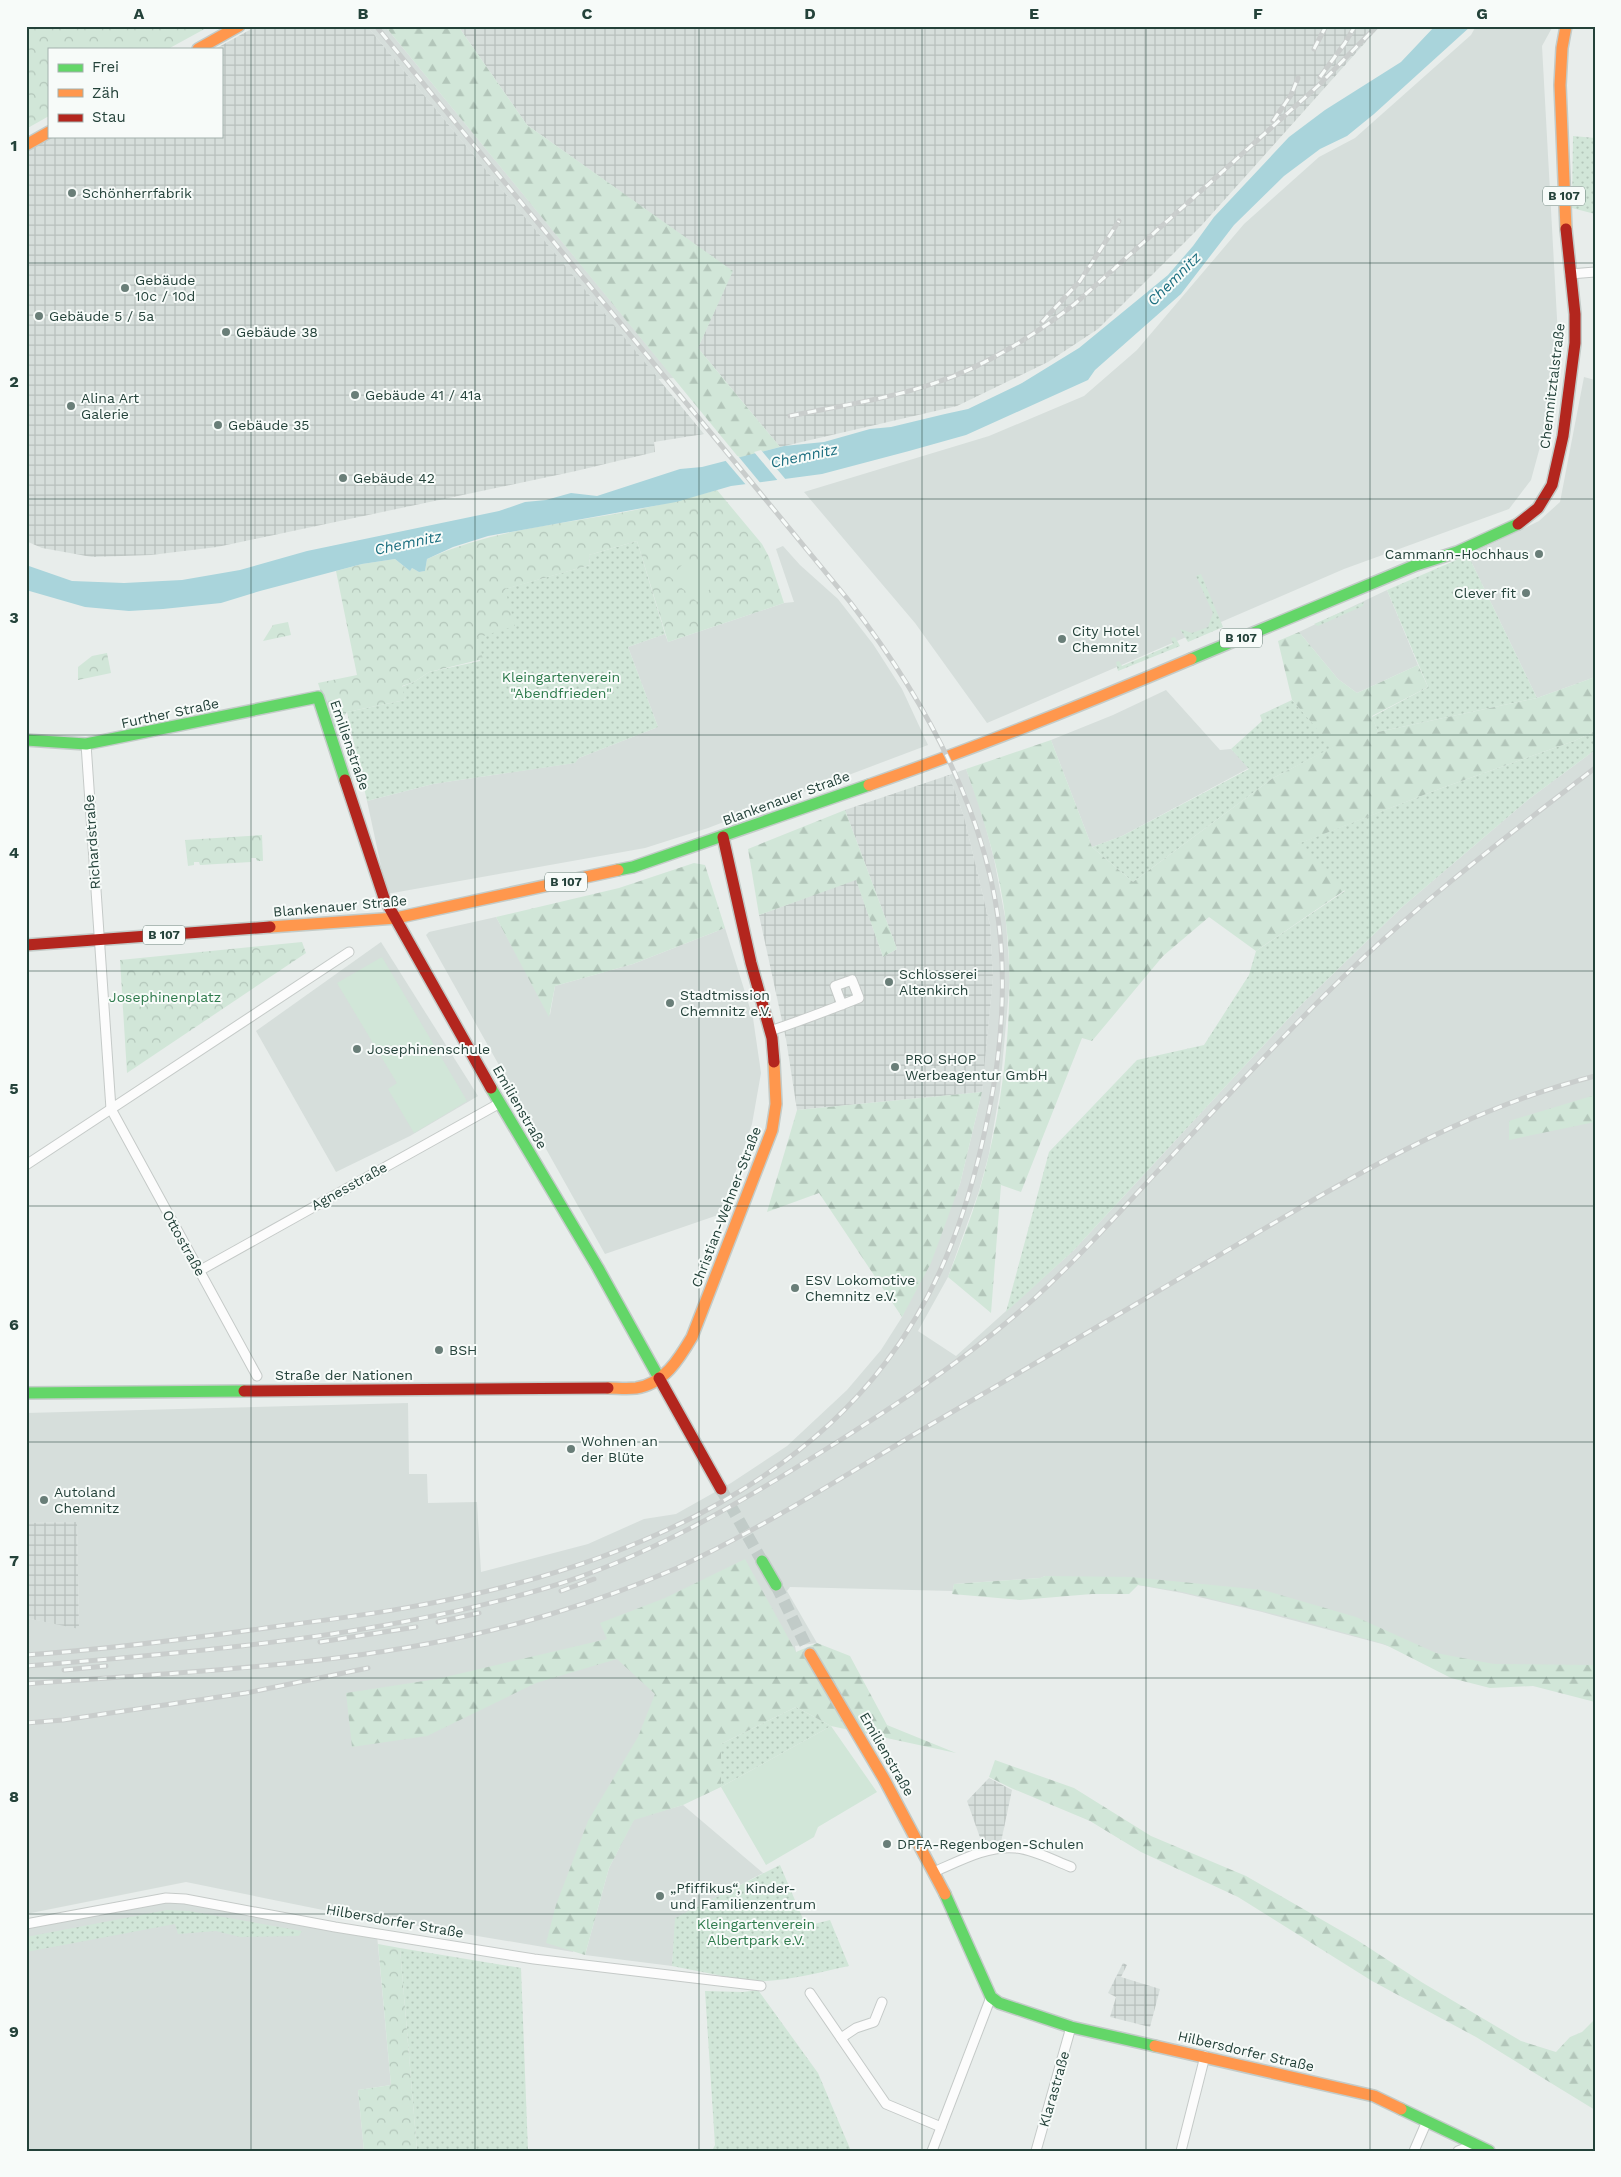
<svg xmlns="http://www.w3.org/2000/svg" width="1621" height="2177" viewBox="0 0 1621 2177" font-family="'Work Sans',sans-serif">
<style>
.built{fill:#d6dedb}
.industrial{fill:url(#industrial-grid)}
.grass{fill:url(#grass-dots)}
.forest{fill:url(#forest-firs)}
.park{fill:url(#park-crowns)}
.pitch{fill:#d1e6d8}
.water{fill:#a9d4db}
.pier{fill:#e8edeb}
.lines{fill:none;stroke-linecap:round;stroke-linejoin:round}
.secondary-tunnel{stroke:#c1cbc8;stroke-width:12;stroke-dasharray:12 6;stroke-linecap:butt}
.street-casing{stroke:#c5cac8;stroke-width:11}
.fast-casing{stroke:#c3cbc8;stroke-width:14}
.slow-casing{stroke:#c3cbc8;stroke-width:14}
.jam-casing{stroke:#c3cbc8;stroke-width:14}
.street{stroke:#fcfcfc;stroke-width:9}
.fast{stroke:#63d668;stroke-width:11}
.slow{stroke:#ff974d;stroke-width:11}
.jam{stroke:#b3261e;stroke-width:11}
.rail-casing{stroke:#c9cdcc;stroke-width:5}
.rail{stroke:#f7fbf9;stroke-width:3;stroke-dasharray:9;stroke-linecap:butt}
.grid{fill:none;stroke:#24423a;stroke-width:1;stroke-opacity:0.55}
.poi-dot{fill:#697e78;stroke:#f7fbf9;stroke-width:2}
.labels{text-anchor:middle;stroke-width:4;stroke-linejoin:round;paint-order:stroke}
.shield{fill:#f7fbf9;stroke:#637a73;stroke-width:1}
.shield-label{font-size:12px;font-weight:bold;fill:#24423a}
.poi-label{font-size:14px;fill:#24423a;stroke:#f7fbf9;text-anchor:start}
.street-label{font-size:14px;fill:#24423a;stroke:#f7fbf9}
.park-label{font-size:14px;fill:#2d7a4b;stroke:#f7fbf9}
.water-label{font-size:15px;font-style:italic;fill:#1c6f80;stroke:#f7fbf9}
.neatline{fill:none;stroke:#24423a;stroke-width:2}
.grid-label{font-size:16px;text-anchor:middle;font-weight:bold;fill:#24423a}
</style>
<defs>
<pattern id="industrial-grid" width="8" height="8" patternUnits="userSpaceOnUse" patternTransform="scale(1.25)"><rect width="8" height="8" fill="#d6dedb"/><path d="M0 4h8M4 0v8" fill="none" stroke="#b8c0bd"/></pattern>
<pattern id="grass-dots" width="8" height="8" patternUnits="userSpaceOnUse" patternTransform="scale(1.25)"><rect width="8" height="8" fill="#d1e6d8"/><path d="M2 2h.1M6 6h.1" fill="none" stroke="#b3c6ba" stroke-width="1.8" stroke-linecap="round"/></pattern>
<pattern id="forest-firs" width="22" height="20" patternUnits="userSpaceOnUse" patternTransform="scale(1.25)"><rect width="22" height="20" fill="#d1e6d8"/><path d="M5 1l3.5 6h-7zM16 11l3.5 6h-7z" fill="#b3c6ba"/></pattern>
<pattern id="park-crowns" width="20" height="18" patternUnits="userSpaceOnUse" patternTransform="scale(1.25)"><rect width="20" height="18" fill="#d1e6d8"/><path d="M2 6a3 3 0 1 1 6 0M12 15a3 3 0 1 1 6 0" fill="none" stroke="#b3c6ba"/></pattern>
</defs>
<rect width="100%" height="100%" fill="#e8edeb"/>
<g class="built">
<path d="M367,26H385L674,378L658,379Z"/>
<path d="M1476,26H1553L1542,46L1560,373L1531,480L1509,509L1344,569L987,723L915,623L804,492L989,436L1084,396L1137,350L1244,224L1319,157L1355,138L1471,35Z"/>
<path d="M1584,377L1595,380V677L1537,698L1468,555L1539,521L1560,502Z"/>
<path d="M783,546L800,565L838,599L873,644L902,689L928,745L708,828L645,848L387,894L367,801L433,784L574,763L579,758L658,727L628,647L665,634L668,642L784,603L794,602L776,549Z"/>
<path d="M1387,590L1418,665L1357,693L1338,679L1299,632Z"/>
<path d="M1166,690L1220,750L1231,749L1249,768L1122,836L1092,847L1051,740L1113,715Z"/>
<path d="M1595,750V1677L1442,1664L1382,1644L1262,1612L1182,1593L1138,1585L1045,1576L1041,1578L954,1584L953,1591L790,1587L787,1591L817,1643L795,1646L796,1652L655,1751L573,1952L323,1910L186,1882L26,1914V1618L79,1628L77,1522L26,1523V1413L408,1403L409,1474H427L428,1503L477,1502L481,1572L588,1544L644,1519L676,1514L731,1483L787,1446L847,1390L881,1350L902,1317L960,1184L982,1092L993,978L990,925L964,817L949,775L966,769L981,809L994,859L1006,922L1010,979L1000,1090L989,1154L979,1191L948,1277L918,1331L956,1356L1073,1251L1301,1005L1401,908L1529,799Z"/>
<path d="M496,917L550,1015L555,986L633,964L725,928L753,1018L761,1073L752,1124L732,1182L718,1215L605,1254L426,935L429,932Z"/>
<path d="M381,942L478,1096L410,1136L336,1172L256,1031Z"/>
<path d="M683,1805L763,1873L676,1918L672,1966L585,1955L609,1868L634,1819Z"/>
<path d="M166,1900L377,1935L391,2085L358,2090L364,2151H26V1925Z"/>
</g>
<g class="industrial">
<path d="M257,26H367L704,434L654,442L655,452L576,471L217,547L151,555L92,557L42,548L26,541V150L50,136H221V49H215Z"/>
<path d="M458,26H1380L1201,226L1098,329L1048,362L957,406L780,447L698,348L732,271L527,125Z"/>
<path d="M949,775L964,817L990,925L993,978L982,1092L797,1110L786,1039L759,915L856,879L883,957L897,949L845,810Z"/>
<path d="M77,1522L79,1629L26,1618V1523Z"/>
<path d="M989,1778L1012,1790L1001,1842L983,1846L967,1801Z"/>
<path d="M1123,1963L1127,1965L1121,1977L1160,1989L1150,2027L1110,2017L1116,1997L1108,1993Z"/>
</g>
<g class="grass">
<path d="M1573,136L1595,138V214L1572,208Z"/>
<path d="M637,541L665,634L628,647L658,727L579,758L575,763L433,784L367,801L347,712L405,700L401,687L414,682L429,672L480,661L477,638L504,589L590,565L589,555Z"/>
<path d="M1468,555L1537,698L1378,732L1372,717L1428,687L1387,590Z"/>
<path d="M1201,574L1223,627L1188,642L1180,629L1192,633L1208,627L1213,613L1196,576Z"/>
<path d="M1364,602L1363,606L1318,626L1314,624Z"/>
<path d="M1175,637L1180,646L1118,671L1116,662L1119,661L1122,666L1173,644L1171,638Z"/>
<path d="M1292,700L1334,747L1273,778L1133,882L1092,847L1122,836L1249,769L1231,749L1262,721L1260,715Z"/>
<path d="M1595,731V750L1529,799L1401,908L1301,1005L1073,1251L1006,1312L1049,1152L1137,1060L1204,1045L1249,975L1256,951L1345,891L1297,844L1439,789L1574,741Z"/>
<path d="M796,1707L831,1726L721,1787V1744Z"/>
<path d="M780,1865L806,1926L830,1920L849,1966C816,1973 782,1983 748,1981L672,1966L675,1918Z"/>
<path d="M167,1910L189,1911L302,1931L299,1936L240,1937L216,1931L178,1934L175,1924L26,1952V1937Z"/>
<path d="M400,1948L521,1968L528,2151H417Z"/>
<path d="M758,1990L818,2073L851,2151H712L715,2145L705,1991L743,1992Z"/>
</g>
<g class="forest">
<path d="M385,26H458L527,125L733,271L698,348L780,447L739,458Z"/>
<path d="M1299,632L1338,679L1357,693L1418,665L1428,687L1372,716L1378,732L1537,698L1595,677V731L1574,741L1439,789L1298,844L1345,890L1256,951L1209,917L1163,956L1092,1041L1082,1038L1021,1192L1001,1185L991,1313L948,1277C959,1249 970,1221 979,1192C1003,1113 1016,1004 1006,923C1000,870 984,819 966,769L1051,740L1092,847L1133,882L1273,778L1333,747L1292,700L1278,641Z"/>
<path d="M845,810L897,949L883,957L856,880L759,915L748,849Z"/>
<path d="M694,863L705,865L725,928L633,964L555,986L549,1017L496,917L619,888Z"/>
<path d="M982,1092L960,1184L931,1263L902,1317L819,1193L767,1212L797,1110Z"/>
<path d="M1595,1095V1122L1509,1140V1121Z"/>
<path d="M745,1559L796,1652L817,1643L850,1656L887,1725L956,1753L831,1726L796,1707L721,1744V1787L683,1805L634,1820L609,1868L585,1955L546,1943L556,1905L588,1821L638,1737L655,1694L617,1659L536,1683L427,1736L352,1747L346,1693L437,1679L607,1639L600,1623L665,1598Z"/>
<path d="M1045,1576L1131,1577L1263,1590L1356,1617L1436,1653L1494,1664L1595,1665V1702L1533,1686L1490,1688L1451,1678L1384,1644L1295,1619L1183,1592L1138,1585L1129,1594H1092L1020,1600L952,1594L954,1584L1040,1578Z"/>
<path d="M995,1760L1074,1788L1151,1836L1246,1876L1357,1940L1423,1983L1521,2041L1556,2052L1570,2037L1582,2032L1595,2019V2110L1476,2037L1372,1981L1238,1897L1141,1852L1090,1821L1011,1788L989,1777Z"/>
</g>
<g class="park">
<path d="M26,26H210L168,49H49V116L26,129Z"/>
<path d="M717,490L762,544L769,557L784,603L668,642L637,541L589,555L590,565L505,589L515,626L477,638L483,659L429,672L414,682L402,686L405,700L347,712L333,730L318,683L357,675L336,571L362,564L395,559L410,571L412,568L419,572L425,571L427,559C488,531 554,525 620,513C653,507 685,499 717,490Z"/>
<path d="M288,622L291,635L263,641L273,625Z"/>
<path d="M107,653L111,673L78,680V667L92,656Z"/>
<path d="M262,835L263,861H257L256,858H251V862L200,865L199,862H194V865L188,866L185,840Z"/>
<path d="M302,942L306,953L127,1073L120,960Z"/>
<path d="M378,1944L400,1948L417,2151H364L358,2090L391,2085Z"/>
</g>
<g class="pitch">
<path d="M684,563L710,589L697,602L670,577Z"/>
<path d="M382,957L467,1101L414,1133L388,1089L397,1083L337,983Z"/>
<path d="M831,1726L877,1792L818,1827L814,1837L766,1865L721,1787Z"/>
</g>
<path class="water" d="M1435,26H1471L1374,114L1347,136L1320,149L1284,176L1234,225L1181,294L1095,370L1088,380L966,435L909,451L822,474L731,486L676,502L488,536L453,547L427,559L425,571L419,572L412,568L410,571L395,559L362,564L260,591L221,603L163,609L129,611L85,607L26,590V565L72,581L124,583L182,580L240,570L307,551L499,511L525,502L546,500L571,493L597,496L680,469L702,467L784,446L824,442L870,429L891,427L945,414L968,409L1022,383L1079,348L1168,275L1193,246L1214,217L1289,137L1325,110L1401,62Z"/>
<g class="pier">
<path d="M761,450L766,456L787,481L779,482L754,452Z"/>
<path d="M738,456L762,485L747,486L724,459Z"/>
</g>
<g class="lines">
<g class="secondary-tunnel">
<path d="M721,1489L762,1561"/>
<path d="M776,1585L810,1654"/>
</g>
<g class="street-casing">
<g id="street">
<path d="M1570,274L1595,272"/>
<path d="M86,744L111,1109L257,1376"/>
<path d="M770,1031C800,1021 829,1010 859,998L852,980L835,986L842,1005"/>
<path d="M26,1165L349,952"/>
<path d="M199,1271L500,1103"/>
<path d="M934,1872C959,1861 988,1845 1016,1848C1035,1850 1053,1860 1071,1867"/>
<path d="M26,1924L166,1898L185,1899L335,1927L534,1959L761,1986"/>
<path d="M810,1993L886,2104L941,2127"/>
<path d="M841,2038L856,2028L874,2022L882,2002"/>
<path d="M932,2151L991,1997"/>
<path d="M1036,2151L1071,2027"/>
<path d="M1181,2151L1205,2056"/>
<path d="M1414,2151L1427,2121"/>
<path d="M1458,2151L1476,2144"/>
</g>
</g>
<g class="fast-casing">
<g id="fast">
<path d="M1191,659L1416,565L1457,552L1518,524"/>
<path d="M26,740L86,744L318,697L345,780"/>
<path d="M618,870L633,867L869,785"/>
<path d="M491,1088L598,1268L659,1378"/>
<path d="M26,1393L244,1391"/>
<path d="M762,1561L776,1585"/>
<path d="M945,1894L991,1997L999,2003L1071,2027L1155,2046"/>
<path d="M1401,2109L1489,2151"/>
</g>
</g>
<g class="slow-casing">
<g id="slow">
<path d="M1566,26L1562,48L1560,85L1566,229"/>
<path d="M198,49L239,26"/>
<path d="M26,145L49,132"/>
<path d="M869,785C978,747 1085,704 1191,659"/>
<path d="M270,927L396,918L618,870"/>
<path d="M608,1388C617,1388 627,1389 636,1388C664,1384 679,1359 692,1337L772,1130L776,1104L774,1062"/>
<path d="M810,1654L884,1779L945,1894"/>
<path d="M1155,2046L1374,2096L1401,2109"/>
</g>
</g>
<g class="jam-casing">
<g id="jam">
<path d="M1518,524L1538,508L1552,485L1563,436L1575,343V314L1566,229"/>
<path d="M345,780L384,898L491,1088"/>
<path d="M723,837L751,963L772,1038L774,1062"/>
<path d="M26,945L270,927"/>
<path d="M659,1378L721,1489"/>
<path d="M244,1391L608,1388"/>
</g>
</g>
<use href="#street" class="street"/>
<use href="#fast" class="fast"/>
<use href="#slow" class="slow"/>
<use href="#jam" class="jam"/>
<g class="rail-casing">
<g id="rail">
<path d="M1314,49L1326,26"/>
<path d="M1320,77L1345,43L1355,26"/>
<path d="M1273,121L1291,95L1298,78"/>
<path d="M1042,322L1080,281L1119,221"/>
<path d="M790,416C838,406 889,399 935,383C984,367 1037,334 1077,302L1319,85L1377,26"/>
<path d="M561,1591L594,1579"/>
<path d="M438,1622L479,1613"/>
<path d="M320,1642L416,1627"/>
<path d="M26,1655C111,1649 196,1638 280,1626C359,1616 438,1605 515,1584C654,1547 798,1479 886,1362C943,1287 971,1202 989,1111C1000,1057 1005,1000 1001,945C991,818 926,701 850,602L376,26"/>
<path d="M26,1666C199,1652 379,1637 546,1588C646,1558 735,1506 823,1451C898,1404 971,1356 1036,1297C1073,1263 1107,1226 1141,1189C1203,1123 1264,1055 1329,991C1411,909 1503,839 1595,768"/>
<path d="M64,1670L106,1666"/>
<path d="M26,1684C202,1670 381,1666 551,1614C594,1601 636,1586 677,1568C765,1527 847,1474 930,1425C1060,1349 1190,1272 1320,1196C1407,1146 1497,1101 1595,1076"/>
<path d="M26,1723L63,1720L246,1693L368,1668"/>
</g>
</g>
<use href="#rail" class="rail"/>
</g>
<path class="grid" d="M251,26V2151M475,26V2151M699,26V2151M922,26V2151M1146,26V2151M1370,26V2151M26,263H1595M26,499H1595M26,735H1595M26,971H1595M26,1206H1595M26,1442H1595M26,1678H1595M26,1914H1595"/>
<g class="poi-dot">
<circle cx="72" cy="193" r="5"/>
<circle cx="125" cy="288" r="5"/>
<circle cx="39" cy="316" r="5"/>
<circle cx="226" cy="332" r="5"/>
<circle cx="355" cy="395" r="5"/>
<circle cx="71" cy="406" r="5"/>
<circle cx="218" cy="425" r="5"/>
<circle cx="343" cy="478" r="5"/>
<circle cx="1539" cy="554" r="5"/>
<circle cx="1526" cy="593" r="5"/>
<circle cx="1062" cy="639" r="5"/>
<circle cx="889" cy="982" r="5"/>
<circle cx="670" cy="1003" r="5"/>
<circle cx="357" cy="1049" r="5"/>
<circle cx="895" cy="1067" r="5"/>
<circle cx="795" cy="1288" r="5"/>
<circle cx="439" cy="1350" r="5"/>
<circle cx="571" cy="1449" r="5"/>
<circle cx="44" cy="1500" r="5"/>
<circle cx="887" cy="1844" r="5"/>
<circle cx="660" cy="1896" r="5"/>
</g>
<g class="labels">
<g class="shield">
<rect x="1543" y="186.5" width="42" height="19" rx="4"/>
<rect x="1220" y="628.5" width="42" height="19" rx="4"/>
<rect x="545" y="872.5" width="42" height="19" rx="4"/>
<rect x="143" y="925.5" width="42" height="19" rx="4"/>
</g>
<g class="shield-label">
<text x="1564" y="200">B 107</text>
<text x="1241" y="642">B 107</text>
<text x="566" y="886">B 107</text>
<text x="164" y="939">B 107</text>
</g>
<g class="poi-label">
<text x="82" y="198">Schönherrfabrik</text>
<text x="135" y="285">Gebäude<tspan x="135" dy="16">10c / 10d</tspan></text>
<text x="49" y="321">Gebäude 5 / 5a</text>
<text x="236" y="337">Gebäude 38</text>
<text x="365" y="400">Gebäude 41 / 41a</text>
<text x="81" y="403">Alina Art<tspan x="81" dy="16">Galerie</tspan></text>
<text x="228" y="430">Gebäude 35</text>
<text x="353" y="483">Gebäude 42</text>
<text x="1529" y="559" text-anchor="end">Cammann-Hochhaus</text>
<text x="1516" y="598" text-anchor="end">Clever fit</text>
<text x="1072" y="636">City Hotel<tspan x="1072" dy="16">Chemnitz</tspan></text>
<text x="899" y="979">Schlosserei<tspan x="899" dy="16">Altenkirch</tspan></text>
<text x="680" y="1000">Stadtmission<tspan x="680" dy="16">Chemnitz e.V.</tspan></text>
<text x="367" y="1054">Josephinenschule</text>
<text x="905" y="1064">PRO SHOP<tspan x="905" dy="16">Werbeagentur GmbH</tspan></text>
<text x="805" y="1285">ESV Lokomotive<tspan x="805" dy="16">Chemnitz e.V.</tspan></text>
<text x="449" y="1355">BSH</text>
<text x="581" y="1446">Wohnen an<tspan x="581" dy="16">der Blüte</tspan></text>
<text x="54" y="1497">Autoland<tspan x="54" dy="16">Chemnitz</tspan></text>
<text x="897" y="1849">DPFA-Regenbogen-Schulen</text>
<text x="670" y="1893">„Pfiffikus“, Kinder-<tspan x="670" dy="16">und Familienzentrum</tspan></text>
</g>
<g class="street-label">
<text transform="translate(1552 386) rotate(-83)" y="5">Chemnitztalstraße</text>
<text transform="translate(170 713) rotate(-12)" y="5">Further Straße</text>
<text transform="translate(350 745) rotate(71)" y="5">Emilienstraße</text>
<text transform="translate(786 798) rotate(-20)" y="5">Blankenauer Straße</text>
<text transform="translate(92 842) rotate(-94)" y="5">Richardstraße</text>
<text transform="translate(340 906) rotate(-5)" y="5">Blankenauer Straße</text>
<text transform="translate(520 1107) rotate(60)" y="5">Emilienstraße</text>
<text transform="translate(349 1186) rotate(-29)" y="5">Agnesstraße</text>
<text transform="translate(726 1207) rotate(-69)" y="5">Christian-Wehner-Straße</text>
<text transform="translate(184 1243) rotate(61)" y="5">Ottostraße</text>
<text x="344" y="1380">Straße der Nationen</text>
<text transform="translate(887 1754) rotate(60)" y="5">Emilienstraße</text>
<text transform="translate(395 1921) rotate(10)" y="5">Hilbersdorfer Straße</text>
<text transform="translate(1246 2051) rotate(13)" y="5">Hilbersdorfer Straße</text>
<text transform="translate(1054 2089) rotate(-74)" y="5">Klarastraße</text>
</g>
<g class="park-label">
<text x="561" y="682">Kleingartenverein<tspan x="561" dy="16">"Abendfrieden"</tspan></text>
<text x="165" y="1002">Josephinenplatz</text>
<text x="756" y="1929">Kleingartenverein<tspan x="756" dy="16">Albertpark e.V.</tspan></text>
</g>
<g class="water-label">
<text transform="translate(1174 279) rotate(-45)" y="5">Chemnitz</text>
<text transform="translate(804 456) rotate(-12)" y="5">Chemnitz</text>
<text transform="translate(408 543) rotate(-12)" y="5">Chemnitz</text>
</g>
</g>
<rect width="1621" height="2177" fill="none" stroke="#f7fbf9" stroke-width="55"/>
<rect x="48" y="48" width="175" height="90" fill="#f7fbf9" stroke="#a3b1ad"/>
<rect x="58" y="64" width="25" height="8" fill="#63d668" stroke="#a3b1ad"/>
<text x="92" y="72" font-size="15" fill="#24423a">Frei</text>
<rect x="58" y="89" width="25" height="8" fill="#ff974d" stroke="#a3b1ad"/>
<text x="92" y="98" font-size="15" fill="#24423a">Zäh</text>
<rect x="58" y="114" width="25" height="8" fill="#b3261e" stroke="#a3b1ad"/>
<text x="92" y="122" font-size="15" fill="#24423a">Stau</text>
<rect x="28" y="28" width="1566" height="2122" class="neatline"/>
<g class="grid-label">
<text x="139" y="19">A</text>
<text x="363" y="19">B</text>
<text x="587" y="19">C</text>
<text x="810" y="19">D</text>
<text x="1034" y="19">E</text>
<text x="1258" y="19">F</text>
<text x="1482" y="19">G</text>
<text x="14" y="151">1</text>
<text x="14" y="387">2</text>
<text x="14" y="623">3</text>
<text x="14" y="858">4</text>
<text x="14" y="1094">5</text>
<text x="14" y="1330">6</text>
<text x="14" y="1566">7</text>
<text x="14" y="1802">8</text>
<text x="14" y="2037">9</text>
</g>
</svg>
